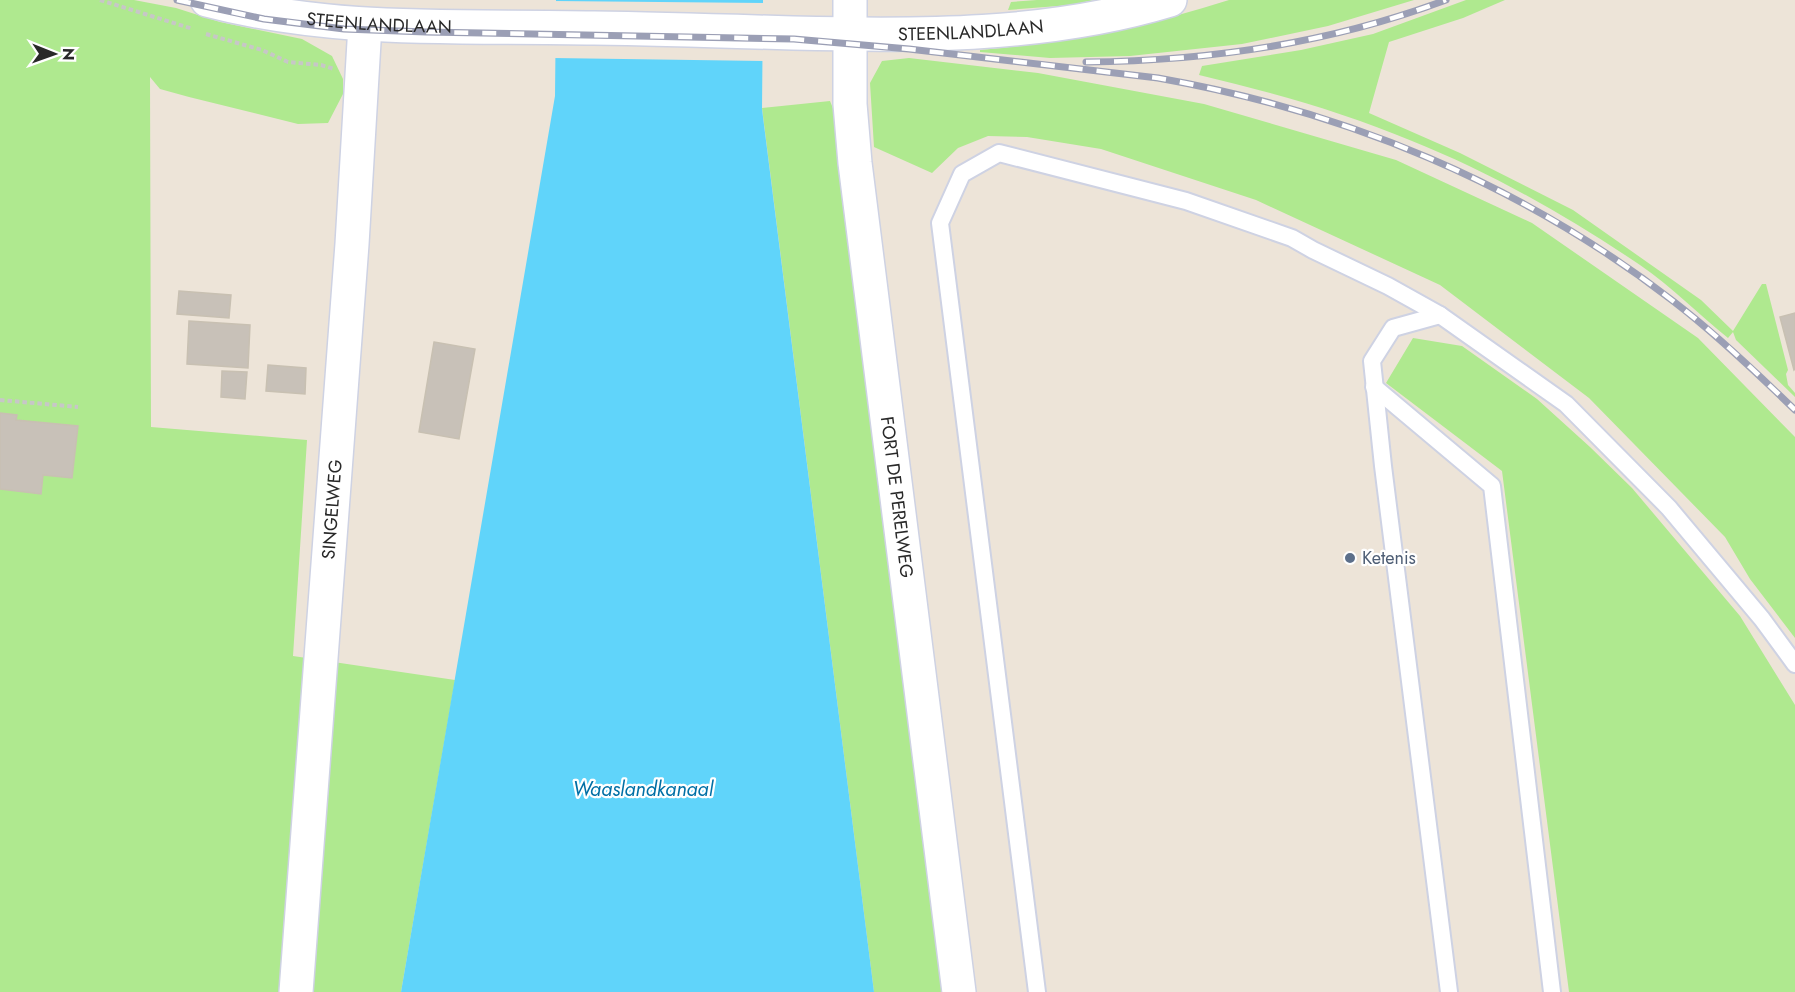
<svg xmlns="http://www.w3.org/2000/svg" width="1795" height="992" viewBox="0 0 1795 992" font-family="Jost,sans-serif">
<style>
.green{fill:#afe98f}
.water{fill:#60d4fa}
.pier{fill:#ede4d8}
.building{fill:#c8c1b8;stroke:#c8c0b2;stroke-width:1.5}
.lines{fill:none;stroke-linecap:round;stroke-linejoin:round}
.service-casing{stroke:#ced2e3;stroke-width:20}
.minor-casing{stroke:#ced2e3;stroke-width:36}
.secondary-casing{stroke:#ced2e3;stroke-width:36}
.path{stroke:#c7c7c7;stroke-width:4;stroke-dasharray:4.5 3;stroke-linecap:butt}
.service{stroke:#fff;stroke-width:16}
.minor{stroke:#fff;stroke-width:33}
.secondary{stroke:#fff;stroke-width:33}
.rail-casing{stroke:#9b9fb5;stroke-width:7}
.rail{stroke:#fff;stroke-width:4.5;stroke-dasharray:14;stroke-linecap:butt}
.service-dot{fill:#5c6f8a;stroke:#fff;stroke-width:2}
.labels{text-anchor:middle;stroke-width:4.5;stroke-linejoin:round;paint-order:stroke}
.street-label{font-size:18px;fill:#292929;stroke:#fff}
.service-label{font-size:18px;fill:#4e5e75;stroke:#fff;text-anchor:start}
.water-label{font-size:20px;font-style:italic;fill:#006fa5;stroke:#fff}
</style>
<rect width="100%" height="100%" fill="#ede4d8"/>
<g class="green">
<path d="M0,0H134L176,8L220,22L302,39L332,56L343,79V94L328,123L298,124L189,97L160,89L150,77L151,427L307,440L293,656L455,680L401,992H0Z"/>
<path d="M1037,0H1094L1071,5L1008,10L1011,2Z"/>
<path d="M1229,0H1414L1328,26L1242,44L1130,56L1050,58L980,52V50C1066,42 1148,26 1229,0Z"/>
<path d="M1466,0H1505L1463,18L1389,42L1369,113L1460,153L1573,210L1701,300L1733,331L1762,284H1766L1788,370L1786,374L1788,385L1795,393V397L1736,340L1733,332L1728,338C1699,315 1671,286 1640,265C1569,217 1492,173 1412,141C1343,112 1271,92 1199,75L1202,66L1301,50L1373,34Z"/>
<path d="M909,58L1038,73L1204,104L1396,160L1532,223L1698,338L1795,437V638L1750,579L1725,537L1589,398L1440,285L1256,200L1101,149L1027,137L988,136L958,148L932,173L874,147L870,83L882,61Z"/>
<path d="M830,101L855,163L959,992H874L762,108Z"/>
<path d="M1413,338L1462,346L1537,399L1590,447L1632,488L1740,616L1795,705V992H1569L1502,471L1386,383Z"/>
</g>
<path class="water" d="M556,0H763L762,109L874,992H401L555,96Z"/>
<path class="pier" d="M554,1L766,3V61L553,58Z"/>
<g class="building">
<path d="M179,291L231,295L229,318L177,314Z"/>
<path d="M1795,313V369L1794,370L1780,317Z"/>
<path d="M189,321L250,325L248,368L187,364Z"/>
<path d="M434,342L475,349L459,439L419,432Z"/>
<path d="M268,365L306,368L305,394L266,391Z"/>
<path d="M222,371L247,372L245,399L221,397Z"/>
<path d="M0,413L17,415L16,420L78,426L72,478L43,475L41,494L0,489Z"/>
</g>
<g class="lines">
<g class="service-casing">
<g id="service">
<path d="M1440,315L1393,328L1372,361L1383,466L1449,992"/>
<path d="M1374,387L1492,486L1552,992"/>
<path d="M1037,992L940,223L962,174L999,153L1186,201L1292,238L1313,250L1388,286L1440,315L1566,404L1669,508L1762,619L1795,664"/>
</g>
</g>
<g class="minor-casing">
<g id="minor">
<path id="s1" d="M850,0V104L855,163L959,992"/>
<path id="s2" d="M296,992L352,244L365,25"/>
</g>
</g>
<g class="secondary-casing">
<g id="secondary">
<path id="s3" d="M207,0C337,34 461,25 594,28C660,29 727,31 793,33C919,36 1048,37 1170,0"/>
</g>
</g>
<g class="path">
<path d="M100,0L193,29"/>
<path d="M206,34L262,50L288,62L321,65L334,69"/>
<path d="M0,400L78,407"/>
</g>
<use href="#service" class="service"/>
<use href="#minor" class="minor"/>
<use href="#secondary" class="secondary"/>
<g class="rail-casing">
<g id="rail">
<path d="M177,0L264,19L344,29L426,32L794,39L909,49L1158,78C1345,111 1522,184 1673,301C1716,334 1756,372 1795,410"/>
<path d="M1086,62C1209,61 1331,43 1446,0"/>
</g>
</g>
<use href="#rail" class="rail"/>
</g>
<circle class="service-dot" cx="1350" cy="558" r="6"/>
<g class="labels">
<g class="street-label">
<text dy="6" stroke="none"><textPath href="#s3" startOffset="174">STEENLANDLAAN</textPath></text>
<text dy="6" stroke="none"><textPath href="#s3" startOffset="766">STEENLANDLAAN</textPath></text>
<text dy="6" stroke="none"><textPath href="#s1" startOffset="500">FORT DE PERELWEG</textPath></text>
<text dy="6" stroke="none"><textPath href="#s2" startOffset="484">SINGELWEG</textPath></text>
</g>
<g class="service-label">
<text x="1362" y="564">Ketenis</text>
</g>
<g class="water-label">
<text x="643" y="796">Waaslandkanaal</text>
</g>
</g>
<g transform="translate(54 54) rotate(91)" stroke="#ffffff" stroke-width="4.5" paint-order="stroke">
<path d="M0-4.5L10 22L0 15L-10 22Z" fill="#292929"/>
<text y="-9" font-size="16" font-weight="bold" text-anchor="middle" fill="#292929">N</text>
</g>
</svg>
